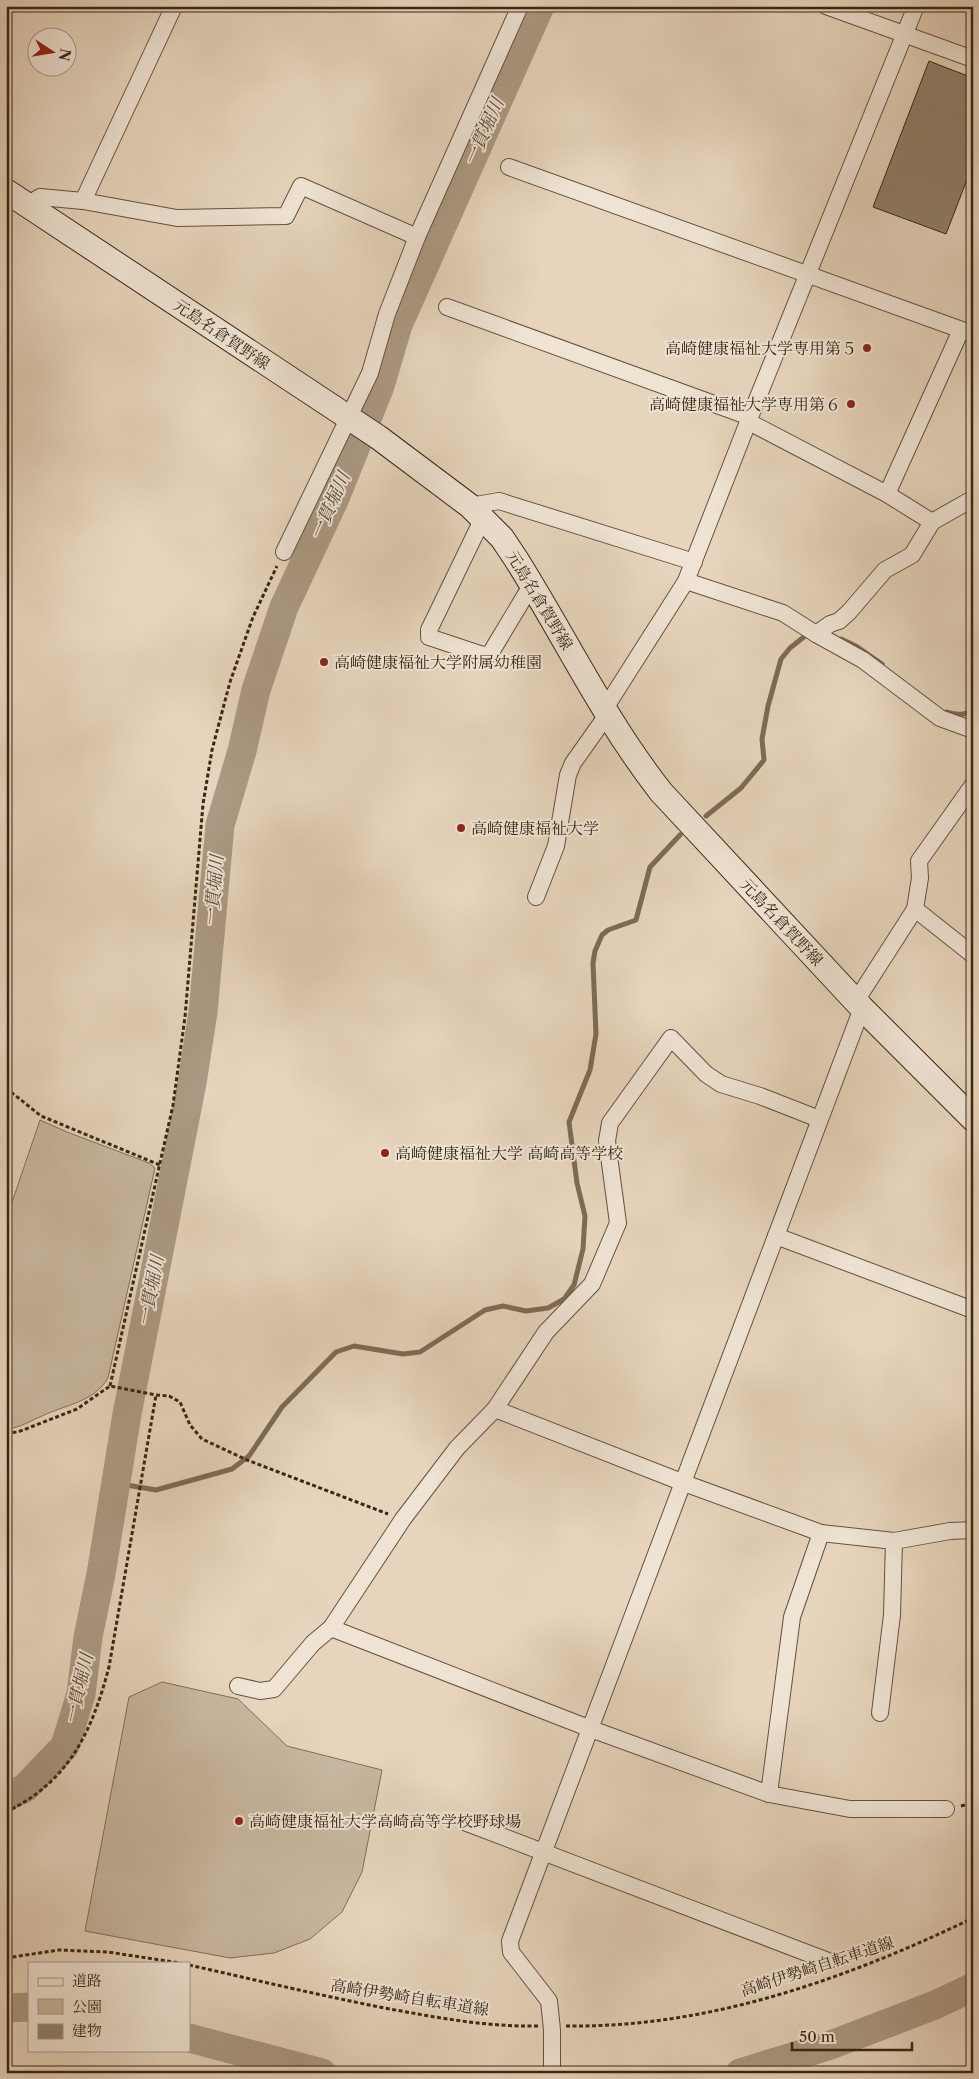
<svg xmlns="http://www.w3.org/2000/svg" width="979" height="2079" viewBox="0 0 979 2079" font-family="'Libre Caslon Text','Noto Serif JP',serif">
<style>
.green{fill:#c8b7a0;stroke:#806f5a}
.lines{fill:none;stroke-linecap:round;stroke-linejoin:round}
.stream{stroke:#7d6b57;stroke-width:5}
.river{stroke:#ab9983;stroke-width:29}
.building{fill:#92816c;stroke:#382715}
.minor-casing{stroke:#64523f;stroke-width:18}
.secondary-casing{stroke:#382715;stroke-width:26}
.path{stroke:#382715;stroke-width:3;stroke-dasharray:4 2.5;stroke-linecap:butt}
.minor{stroke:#efe3d3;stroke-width:16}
.secondary{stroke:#efe3d3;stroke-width:24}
.poi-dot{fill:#8f2418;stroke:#efe3d3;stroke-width:2}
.labels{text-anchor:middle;stroke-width:4;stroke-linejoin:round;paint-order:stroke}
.street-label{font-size:16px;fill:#382715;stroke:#efe3d3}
.poi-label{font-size:16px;fill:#382715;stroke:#efe3d3;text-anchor:start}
.water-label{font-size:18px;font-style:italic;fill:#5a4936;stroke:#efe3d3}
</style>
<rect width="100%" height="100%" fill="#e6d4bc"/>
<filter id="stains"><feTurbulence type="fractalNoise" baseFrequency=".004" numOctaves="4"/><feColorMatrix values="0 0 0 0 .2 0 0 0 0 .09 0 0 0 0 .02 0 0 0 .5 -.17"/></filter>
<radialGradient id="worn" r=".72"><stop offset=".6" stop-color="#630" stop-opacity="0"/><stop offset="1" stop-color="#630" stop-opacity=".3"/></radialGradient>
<g class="green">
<path d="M40,1120L67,1132L149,1163L155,1168L108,1378C94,1402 65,1405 42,1416C30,1421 20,1428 6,1429V1220Z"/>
<path d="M162,1682L238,1699L287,1746L382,1770L362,1872L342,1912L310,1939L274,1953L230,1958L85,1931L129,1697Z"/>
</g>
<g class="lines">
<g class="stream">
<path d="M841,639L856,646L882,664"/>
<path d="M947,712C956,715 965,716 973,710"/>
<path d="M706,816L741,788L764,760L762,739L768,706L781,659L790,648L805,636"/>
<path d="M115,1483L156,1490L232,1469L249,1456L282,1407L336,1352L354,1346L403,1354L420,1352L485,1310L503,1306L526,1311L548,1308L564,1299L574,1285L583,1249L585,1216L577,1183L569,1122L590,1070L596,1034L593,963L595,951L602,935L608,930L636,920L650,867L680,835"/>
</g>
<g class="river">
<path d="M6,1797L25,1788L65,1746L81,1694L88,1637L101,1574L127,1414L192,1083L203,1012L220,825L242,751L256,690L284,607L335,498L380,386L398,325L540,6"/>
<path d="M6,2008L29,2007"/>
<path d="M189,2038L322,2073"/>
<path d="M740,2073L828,2046L935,2005L973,1987"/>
</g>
</g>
<path class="building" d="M929,61L973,78V164L946,234L873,207Z"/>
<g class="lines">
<g class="minor-casing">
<g id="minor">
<path d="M826,6L973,59"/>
<path d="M509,167L973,334"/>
<path d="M83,201L174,6"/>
<path d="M27,205L40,197L83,201L177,218L286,216L301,186L417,237"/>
<path d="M447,307L750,417"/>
<path d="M749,422L887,494L932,522"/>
<path d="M887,494L961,330"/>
<path d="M470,506L499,501L694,562"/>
<path d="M483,518L429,630V637L483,655L490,654L532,584"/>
<path d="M284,552L370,373L387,314L417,237L520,6"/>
<path d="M686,581L783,613L816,634L863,660L940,718L973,730"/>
<path d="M816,634L830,624L839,621L849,612L885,570L912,555L932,522L967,502L973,501"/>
<path d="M604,710L686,581L750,417L916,6"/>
<path d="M536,897L556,846L568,775L573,763L607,715"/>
<path d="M915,909L973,955"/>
<path d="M856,1001L915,909L920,878L919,861L973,785"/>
<path d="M776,1236L973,1310"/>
<path d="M495,1409L684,1483L821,1533L894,1541L950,1531L973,1530"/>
<path d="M331,1628L591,1729L769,1794L792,1617L821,1533"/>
<path d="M238,1686L260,1691L274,1689L313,1643L331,1628L403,1519L457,1448L495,1409L546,1332L592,1284L618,1223L607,1141L610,1123L671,1038L706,1074L721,1084L760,1096L819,1119"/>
<path d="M880,1713L892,1615L894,1541"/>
<path d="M769,1794L850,1809H946"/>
<path d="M467,1823L828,1961"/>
<path d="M552,2073V2030L549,2001L511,1952L510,1941L862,1008"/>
</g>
</g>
<g class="secondary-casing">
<path id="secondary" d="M6,191L378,437L470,506L502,538L516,559C565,637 604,719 661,792L862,1008L973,1119"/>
</g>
<g class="path">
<path d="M6,1088L41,1116L160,1165"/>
<path d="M110,1386L173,1105L185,1017L203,804L212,750L230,682L253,617L277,566"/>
<path d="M6,1433L18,1432L77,1409L110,1386L156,1395L169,1396L180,1402L190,1425L202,1439L247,1460L388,1514"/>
<path d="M961,1806L973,1803"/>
<path d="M6,1812C70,1781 92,1731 109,1667L156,1395"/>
<path d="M6,1958L59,1950L108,1952L180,1963"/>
<path d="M189,1965C256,1980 322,1996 390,2009C439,2018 488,2027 538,2026"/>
<path d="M566,2026C709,2028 846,1979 973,1918"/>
<path d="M6,2072C46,2070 85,2066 125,2073"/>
</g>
<use href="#minor" class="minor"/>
<use href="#secondary" class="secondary"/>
</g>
<g class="poi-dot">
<circle cx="867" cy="348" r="5"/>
<circle cx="851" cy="404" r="5"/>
<circle cx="324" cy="662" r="5"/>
<circle cx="461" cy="828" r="5"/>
<circle cx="385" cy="1153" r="5"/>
<circle cx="239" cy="1821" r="5"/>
</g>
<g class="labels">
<g class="street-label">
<text transform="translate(222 334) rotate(34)" y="6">元島名倉賀野線</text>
<text transform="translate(540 600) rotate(59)" y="6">元島名倉賀野線</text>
<text transform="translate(782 922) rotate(47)" y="6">元島名倉賀野線</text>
<text transform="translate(817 1966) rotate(-18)" y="6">高崎伊勢崎自転車道線</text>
<text transform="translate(410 1997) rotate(9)" y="6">高崎伊勢崎自転車道線</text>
</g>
<g class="poi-label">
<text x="857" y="354" text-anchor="end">高崎健康福祉大学専用第５</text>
<text x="841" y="410" text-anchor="end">高崎健康福祉大学専用第６</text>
<text x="334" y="668">高崎健康福祉大学附属幼稚園</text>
<text x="471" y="834">高崎健康福祉大学</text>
<text x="395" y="1159">高崎健康福祉大学 高崎高等学校</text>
<text x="249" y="1827">高崎健康福祉大学高崎高等学校野球場</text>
</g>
<g class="water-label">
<text transform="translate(484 132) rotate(-66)" y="6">一貫堀川</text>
<text transform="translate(330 506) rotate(-66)" y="6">一貫堀川</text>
<text transform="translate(214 891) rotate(-85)" y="6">一貫堀川</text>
<text transform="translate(151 1291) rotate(-79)" y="6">一貫堀川</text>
<text transform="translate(79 1689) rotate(-77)" y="6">一貫堀川</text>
</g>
</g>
<rect width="979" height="2079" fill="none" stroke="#e6d4bc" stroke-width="25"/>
<rect x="8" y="8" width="964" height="2064" fill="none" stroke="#382715" stroke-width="2.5"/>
<rect x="12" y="12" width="954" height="2054" fill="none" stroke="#382715"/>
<rect x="28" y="1962" width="162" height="90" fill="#efe3d3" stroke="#a69887"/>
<rect x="38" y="1978" width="25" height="8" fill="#efe3d3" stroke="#a69887"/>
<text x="72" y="1986" font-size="15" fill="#382715">道路</text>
<rect x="38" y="1999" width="25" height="15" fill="#c8b7a0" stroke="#a69887"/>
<text x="72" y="2012" font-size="15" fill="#382715">公園</text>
<rect x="38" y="2024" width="25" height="15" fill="#92816c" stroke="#a69887"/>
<text x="72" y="2036" font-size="15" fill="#382715">建物</text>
<g transform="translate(52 52) rotate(102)"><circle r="24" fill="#efe3d3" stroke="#a69887"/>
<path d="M0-4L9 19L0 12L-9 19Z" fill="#8f2418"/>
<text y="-8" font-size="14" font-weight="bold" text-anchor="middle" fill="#382715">N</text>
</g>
<path d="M792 2042v8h120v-8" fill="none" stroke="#382715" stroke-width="2.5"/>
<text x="799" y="2042" font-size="15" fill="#382715" stroke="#efe3d3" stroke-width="4" paint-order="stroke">50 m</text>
<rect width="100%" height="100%" filter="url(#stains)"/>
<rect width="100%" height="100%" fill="url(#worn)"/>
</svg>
